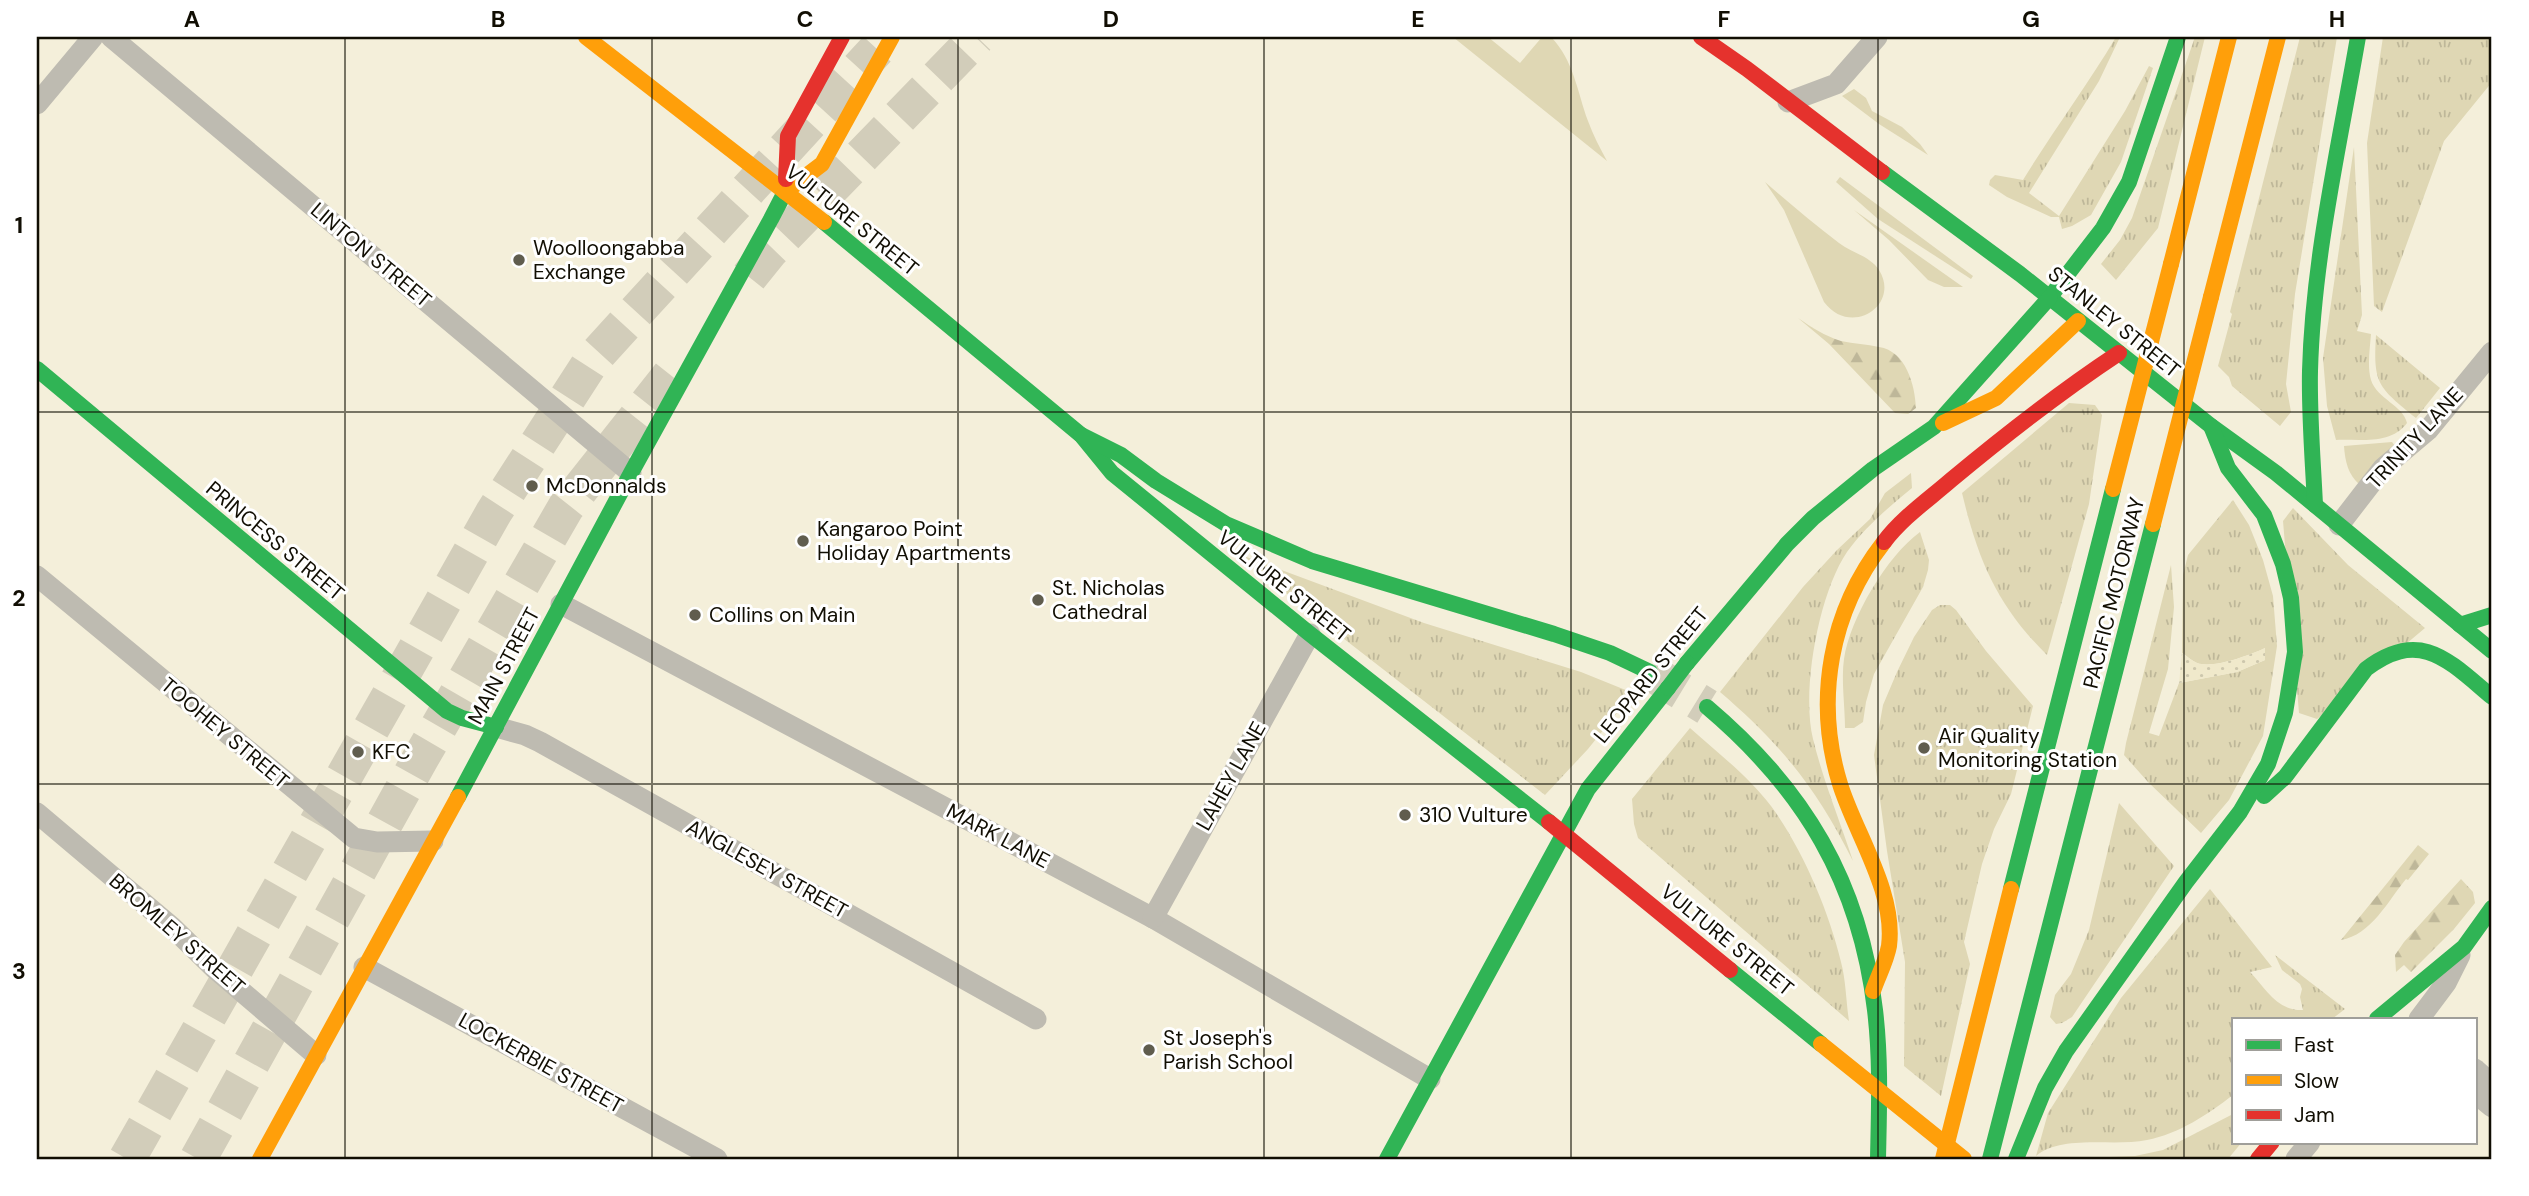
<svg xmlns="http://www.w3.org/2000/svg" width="2529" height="1196" viewBox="0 0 2529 1196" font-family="'DM Sans',sans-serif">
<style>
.grass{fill:url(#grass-tufts)}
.forest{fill:url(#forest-firs)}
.sand{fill:url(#sand-dots)}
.green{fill:#dfd7b4}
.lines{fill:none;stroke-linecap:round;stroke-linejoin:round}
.highway-tunnel{stroke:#d2cdba;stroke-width:37;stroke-dasharray:37 18;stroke-linecap:butt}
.street{stroke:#bebbb1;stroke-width:21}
.fast{stroke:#30b455;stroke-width:16}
.slow{stroke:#ff9f0a;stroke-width:16}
.jam{stroke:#e5322d;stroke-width:16}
.fast-bridge{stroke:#30b455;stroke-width:16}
.slow-bridge{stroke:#ff9f0a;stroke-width:16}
.grid{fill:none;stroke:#110e03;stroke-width:2;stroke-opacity:0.55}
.poi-dot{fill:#605d4e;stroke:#fff;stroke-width:2.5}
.labels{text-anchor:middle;stroke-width:6;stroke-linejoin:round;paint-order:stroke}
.street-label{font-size:21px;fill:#110e03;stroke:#fff}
.poi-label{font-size:21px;fill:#110e03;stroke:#fff;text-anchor:start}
.neatline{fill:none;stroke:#110e03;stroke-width:2.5}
.grid-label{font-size:23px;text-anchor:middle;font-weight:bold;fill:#110e03}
</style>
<defs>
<pattern id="grass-tufts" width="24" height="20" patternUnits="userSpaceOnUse" patternTransform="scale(1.75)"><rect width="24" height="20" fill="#dfd7b4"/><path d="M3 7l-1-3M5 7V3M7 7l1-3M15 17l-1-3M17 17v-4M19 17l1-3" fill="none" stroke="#beb799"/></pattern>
<pattern id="forest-firs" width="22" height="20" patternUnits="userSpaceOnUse" patternTransform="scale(1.75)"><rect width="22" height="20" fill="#dfd7b4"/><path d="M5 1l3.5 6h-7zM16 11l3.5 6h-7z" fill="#beb799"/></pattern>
<pattern id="sand-dots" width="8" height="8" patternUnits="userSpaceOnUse" patternTransform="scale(1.75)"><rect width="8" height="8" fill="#f0e9cb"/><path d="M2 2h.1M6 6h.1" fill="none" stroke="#cdc7ad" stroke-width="1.8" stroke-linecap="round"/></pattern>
</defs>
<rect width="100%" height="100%" fill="#f4efda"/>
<g class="grass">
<path d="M2116,37H2120L2099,81L2029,193L2059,216L2125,111L2149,66L2153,68L2121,162L2091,215L2072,226L2062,229L2059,217H2051L2007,197L1989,185L1990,180L1995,175L2023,180C2053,131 2087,86 2116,37Z"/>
<path d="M2195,37H2205L2158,228L2116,280L2101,264L2120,240L2132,218Z"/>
<path d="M2300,37H2337L2295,294L2286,384L2291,412L2280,426L2232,386L2229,377L2218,366L2232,314L2230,312Z"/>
<path d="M2383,37H2492V82L2444,141L2382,312L2374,306L2367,143Z"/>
<path d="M2354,147L2362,315L2357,331L2371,334C2370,348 2367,366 2371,380C2377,399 2403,405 2407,423C2391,445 2360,439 2336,440L2327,406L2323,358Z"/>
<path d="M2376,335L2440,388L2416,418C2378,387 2373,384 2376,335Z"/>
<path d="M2069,403L2095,405L2102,415L2089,504L2047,655C1997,606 1978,560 1962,493Z"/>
<path d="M1911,473L1912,488C1889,507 1865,527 1847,552C1819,593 1801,690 1813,739C1823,780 1840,821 1853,861C1817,789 1781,744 1720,692L1803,587L1837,550L1870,519L1885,493Z"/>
<path d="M2233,500L2249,525L2263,560L2273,596L2277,646L2263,736L2229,800L2201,833L2148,782L2124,755L2126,743L2171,565L2174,607L2168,669L2149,733L2159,736L2179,683L2237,672L2265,660V648C2250,655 2213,669 2197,663C2192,661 2187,656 2182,653L2183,575L2188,555Z"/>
<path d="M2293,508L2348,565L2425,628L2317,719L2299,713L2283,521Z"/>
<path d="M1920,532L1929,560L1928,570L1923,587L1874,674L1866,702L1863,722L1854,728H1845C1845,706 1841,680 1844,659C1850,618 1887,556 1920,532Z"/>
<path d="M1244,556L1424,623L1581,672L1633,693L1588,749L1545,795L1294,600Z"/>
<path d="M1940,605H1950L1956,610L1986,651L2033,706L2011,794L1994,829L1982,864L1964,942L1970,964L1941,1096L1904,1066L1905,962L1887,851L1874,755L1883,705L1897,672L1914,637L1932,610Z"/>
<path d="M1690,728C1718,753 1748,776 1771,806C1802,848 1829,911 1841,962C1846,981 1846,1001 1849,1021L1638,838L1634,824L1632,799Z"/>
<path d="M2119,803L2174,866L2072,1017L2062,1023L2056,1024L2050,1017L2055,995L2071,974L2089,930Z"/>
<path d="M2210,889L2272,967L2250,972C2266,989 2277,1011 2303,1010L2300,997L2302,989L2300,984L2282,970L2275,955L2345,1009L2332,1019H2233V1095C2208,1114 2179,1134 2147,1140C2114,1147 2062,1134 2036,1156L2048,1113L2121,998Z"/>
<path d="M2233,1114V1142H2242L2228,1159H2057L2135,1156L2163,1150Z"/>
</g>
<g class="forest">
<path d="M1798,318C1811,327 1825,336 1841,341C1854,344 1867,344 1879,347C1906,351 1915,385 1916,408L1908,414L1895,413L1829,344Z"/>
<path d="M2418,845L2429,854L2408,880L2406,879C2388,901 2371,935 2341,940Z"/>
<path d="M2461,879L2473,892L2475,903L2454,929L2411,972L2404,965L2396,972L2395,955L2404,942Z"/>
</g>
<path class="sand" d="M2265,648V660L2237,672L2179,683L2182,653C2187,656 2192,661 2197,663C2214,669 2250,655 2265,648Z"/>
<g class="green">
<path d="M1453,37H1488L1520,63L1542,37H1551C1574,61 1577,91 1588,121C1593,135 1600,148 1607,161Z"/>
<path d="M1854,89L1866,98L1872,111L1902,127L1920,144L1928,155L1879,124L1842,96Z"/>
<path d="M1840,177L1973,276L1971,279L1878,219L1836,182Z"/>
<path d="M1765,182C1789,203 1814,224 1839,243C1852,253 1870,256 1879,270C1901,305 1851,338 1824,302L1784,210Z"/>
<path d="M1854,210L1963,287H1944L1928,280L1889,240Z"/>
<path d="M2392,442L2395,446L2360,485C2348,475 2345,461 2344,446Z"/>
</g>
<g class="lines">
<g class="highway-tunnel">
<path d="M749,277L770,251L977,37"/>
<path d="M1650,672L1707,707"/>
<path d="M127,1159L494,512L592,360L877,49"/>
<path d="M198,1159L420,759L566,507L680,363"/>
</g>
<g class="street">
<path d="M111,37L631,473"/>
<path d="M1788,102L1836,84L1877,37"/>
<path d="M37,104L93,37"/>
<path d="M2339,525L2383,468L2428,430L2492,352"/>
<path d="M37,576L354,838L377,842L433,841"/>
<path d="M561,604L1153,918L1430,1079"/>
<path d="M496,727L525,735L540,742L1036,1019"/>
<path d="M37,813L172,927L214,968L316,1055"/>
<path d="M1153,918L1310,634"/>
<path d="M364,967L717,1159"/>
<path d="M2419,1019L2446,983L2460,955"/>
<path d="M2475,1069L2492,1084"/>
<path d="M2475,1093L2492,1107"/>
<path d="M2296,1159L2310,1142"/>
</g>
<g class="fast">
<path d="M1882,172L2020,274L2211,426L2276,473L2492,651"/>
<path d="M824,222L1081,435L1112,473L1310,634L1549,822"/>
<path d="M2050,297L2103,228L2129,182L2178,37"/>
<path d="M37,369L447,711L462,718L496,727"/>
<path d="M1081,435L1121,455L1156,481L1226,524L1312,561L1554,634L1610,653L1650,672"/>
<path d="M2315,505C2313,461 2309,415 2310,371C2313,259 2339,147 2358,37"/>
<path d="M2460,625L2492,615"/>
<path d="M1687,663L1787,544L1813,518L1873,469L1934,427L2050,297"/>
<path d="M1707,707C1804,789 1860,882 1875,1010C1881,1060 1879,1109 1878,1159"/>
<path d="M2264,796L2285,777L2366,669C2420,628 2448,660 2492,697"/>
<path d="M458,797L631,473L771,219L785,192L786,179"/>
<path d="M2011,889L2113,489"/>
<path d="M1730,970L1821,1044"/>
<path d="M2377,1019L2464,947L2492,908"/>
<path d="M1387,1159L1588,789L1668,688"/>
<path d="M1990,1159L2153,524"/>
<path d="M2016,1159L2045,1088L2066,1051L2186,882L2240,812L2268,764L2285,713L2295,652L2291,598L2283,564L2264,515L2228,468L2211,426"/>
</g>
<g class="slow">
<path d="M586,37L824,222"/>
<path d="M785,192L822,164L892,37"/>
<path d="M2171,264L2229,37"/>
<path d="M2211,297L2278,37"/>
<path d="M1943,423L1996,398L2078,321"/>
<path d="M1873,991C1878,976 1886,962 1889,946C1896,892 1855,833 1840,784C1814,700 1830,611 1884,542"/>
<path d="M260,1159L458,797"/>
<path d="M1943,1159L2011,889"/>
</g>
<g class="jam">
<path d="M1701,37L1747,69L1882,172"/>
<path d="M786,179L788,136L842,37"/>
<path d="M1884,542C1902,518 1928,500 1951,480C2005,435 2060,392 2119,353"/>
<path d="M1549,822L1730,970"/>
<path d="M2258,1159L2272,1142"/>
</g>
<path class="fast-bridge" d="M1668,688L1687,663"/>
<g class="slow-bridge">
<path d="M2113,489L2171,264"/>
<path d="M2153,524L2211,297"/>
<path d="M1821,1044L1964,1159"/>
</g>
</g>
<path class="grid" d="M345,37V1159M652,37V1159M958,37V1159M1264,37V1159M1571,37V1159M1878,37V1159M2184,37V1159M37,412H2492M37,784H2492"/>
<g class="poi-dot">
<circle cx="519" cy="260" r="7"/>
<circle cx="532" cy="486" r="7"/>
<circle cx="803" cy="541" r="7"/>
<circle cx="1038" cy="600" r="7"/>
<circle cx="695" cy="615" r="7"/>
<circle cx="1924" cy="748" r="7"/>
<circle cx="358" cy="752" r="7"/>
<circle cx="1405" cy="815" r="7"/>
<circle cx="1149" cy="1050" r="7"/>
</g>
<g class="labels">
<g class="street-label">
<text transform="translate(852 220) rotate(39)" y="7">VULTURE STREET</text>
<text transform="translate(371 255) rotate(40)" y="7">LINTON STREET</text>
<text transform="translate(2114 322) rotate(39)" y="7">STANLEY STREET</text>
<text transform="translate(2415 438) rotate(-47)" y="7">TRINITY LANE</text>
<text transform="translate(275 541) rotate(40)" y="7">PRINCESS STREET</text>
<text transform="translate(1284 586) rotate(39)" y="7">VULTURE STREET</text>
<text transform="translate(2114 593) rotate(-76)" y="7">PACIFIC MOTORWAY</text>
<text transform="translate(504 666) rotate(-62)" y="7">MAIN STREET</text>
<text transform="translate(1651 675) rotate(-51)" y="7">LEOPARD STREET</text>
<text transform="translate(225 733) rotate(40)" y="7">TOOHEY STREET</text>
<text transform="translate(1231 776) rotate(-61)" y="7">LAHEY LANE</text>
<text transform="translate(998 836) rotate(28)" y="7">MARK LANE</text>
<text transform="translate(767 869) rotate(29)" y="7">ANGLESEY STREET</text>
<text transform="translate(177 934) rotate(41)" y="7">BROMLEY STREET</text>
<text transform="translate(1727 940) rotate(39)" y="7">VULTURE STREET</text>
<text transform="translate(541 1063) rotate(29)" y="7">LOCKERBIE STREET</text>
</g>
<g class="poi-label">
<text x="533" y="255">Woolloongabba<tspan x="533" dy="24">Exchange</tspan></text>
<text x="546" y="493">McDonnalds</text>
<text x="817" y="536">Kangaroo Point<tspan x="817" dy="24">Holiday Apartments</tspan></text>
<text x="1052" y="595">St. Nicholas<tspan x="1052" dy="24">Cathedral</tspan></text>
<text x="709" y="622">Collins on Main</text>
<text x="1938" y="743">Air Quality<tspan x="1938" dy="24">Monitoring Station</tspan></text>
<text x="372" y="759">KFC</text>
<text x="1419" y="822">310 Vulture</text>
<text x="1163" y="1045">St Joseph's<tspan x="1163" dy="24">Parish School</tspan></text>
</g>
</g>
<rect width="2529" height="1196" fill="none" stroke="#ffffff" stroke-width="77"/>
<rect x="2232" y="1018" width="245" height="126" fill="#ffffff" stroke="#a09f9a" stroke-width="2"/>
<rect x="2246" y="1040" width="35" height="10" fill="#30b455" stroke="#a09f9a" stroke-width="2"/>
<text x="2294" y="1052" font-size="21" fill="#110e03">Fast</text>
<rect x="2246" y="1075" width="35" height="10" fill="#ff9f0a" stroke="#a09f9a" stroke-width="2"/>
<text x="2294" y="1088" font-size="21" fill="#110e03">Slow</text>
<rect x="2246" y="1110" width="35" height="10" fill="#e5322d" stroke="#a09f9a" stroke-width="2"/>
<text x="2294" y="1122" font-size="21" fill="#110e03">Jam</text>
<rect x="38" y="38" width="2452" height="1120" class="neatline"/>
<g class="grid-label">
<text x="192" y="27">A</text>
<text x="498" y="27">B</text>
<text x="805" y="27">C</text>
<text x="1111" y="27">D</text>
<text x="1418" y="27">E</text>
<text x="1724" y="27">F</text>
<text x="2031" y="27">G</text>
<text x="2337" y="27">H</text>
<text x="19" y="233">1</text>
<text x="19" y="606">2</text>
<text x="19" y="979">3</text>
</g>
</svg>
